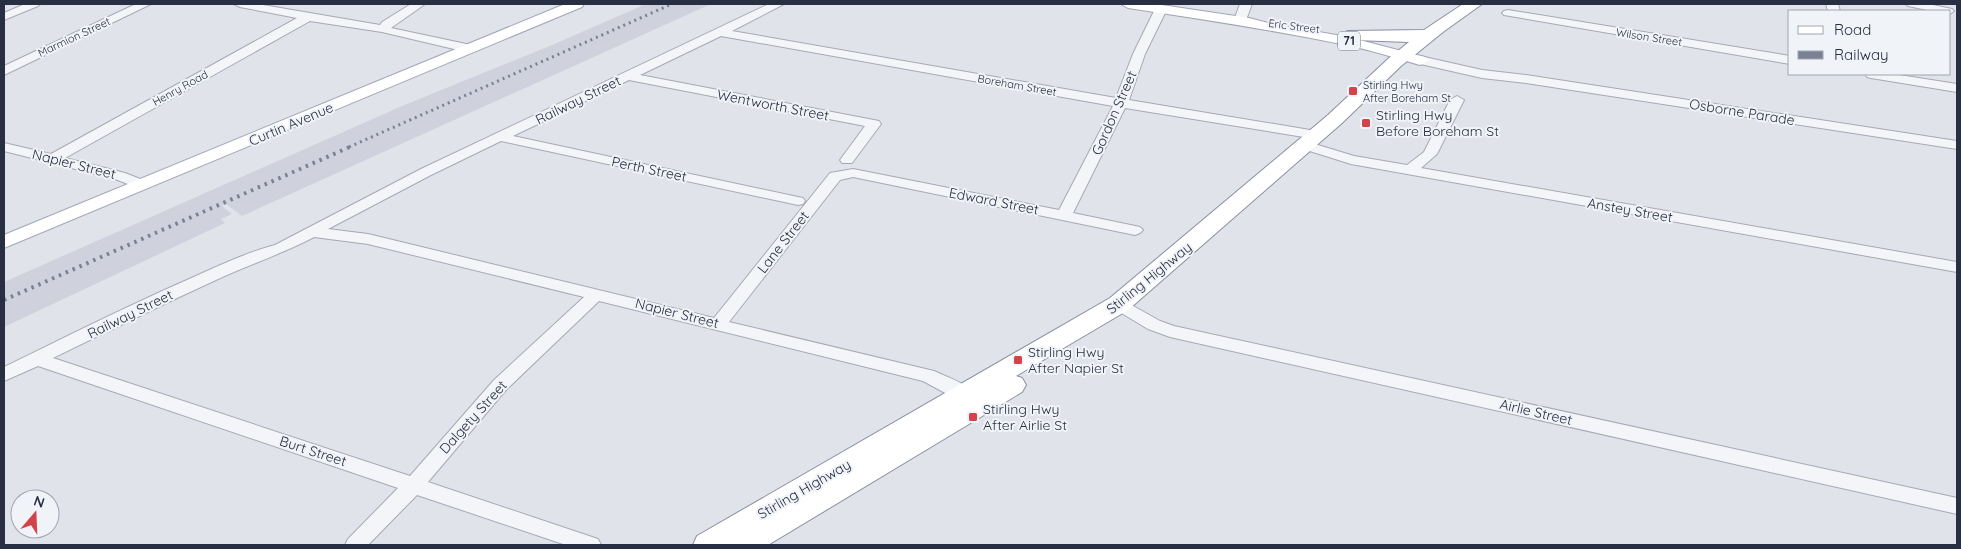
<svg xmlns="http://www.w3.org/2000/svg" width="1961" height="549" viewBox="0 0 1961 549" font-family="Quicksand,sans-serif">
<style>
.built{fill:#cfd2dc}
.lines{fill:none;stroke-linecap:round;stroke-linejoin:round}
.minor-casing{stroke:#a6a9b4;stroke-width:2}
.major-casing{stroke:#a0a6b6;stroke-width:2}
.highway-casing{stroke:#888fa1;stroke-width:2}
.minor{fill:#f4f5f8;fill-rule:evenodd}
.major{fill:#fff;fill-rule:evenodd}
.highway{fill:#fff;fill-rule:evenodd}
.rail-far1{stroke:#7a8194;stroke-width:3;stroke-dasharray:2 4;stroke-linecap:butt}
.rail{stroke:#7a8194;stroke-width:4;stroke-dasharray:2.5 5;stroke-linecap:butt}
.poi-dot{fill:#d1444a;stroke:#f0f3f7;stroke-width:2}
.labels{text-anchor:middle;stroke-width:4;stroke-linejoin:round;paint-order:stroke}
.far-street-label{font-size:11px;fill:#292f42;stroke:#f0f3f7}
.far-poi-label{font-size:11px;fill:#292f42;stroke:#f0f3f7;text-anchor:start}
.shield{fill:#f0f3f7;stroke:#656a78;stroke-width:1}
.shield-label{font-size:12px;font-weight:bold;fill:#292f42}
.street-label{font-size:14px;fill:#292f42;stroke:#f0f3f7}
.poi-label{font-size:14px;fill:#292f42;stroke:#f0f3f7;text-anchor:start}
</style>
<rect width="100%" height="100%" fill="#e1e3ea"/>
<path class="built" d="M646,4H711L242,216L226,204L223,205L222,206L232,214L221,219L225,223L4,327V282L402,106L552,45Z"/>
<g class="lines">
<g class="minor-casing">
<g id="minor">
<path d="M25,4H40L38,6L4,20V13Z"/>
<path d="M136,4H151L4,75V66Z"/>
<path d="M234,4H257L380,25L382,22L411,4H425L391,28L471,45L477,49L471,53L382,32L310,21L65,158L125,173L148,182L150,185L148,188H138L115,179L4,151V143L51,154L297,18L240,7Z"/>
<path d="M769,4H784L732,31L1116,98L1133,54L1155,9L1161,6L1167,9L1145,54L1129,100L1316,131L1323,135L1316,139L1125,108L1073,213L1140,227L1143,230L1140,233L1135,235L853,177L840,180L729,322L934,371C949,378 972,385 980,400L978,405L971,407L923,381L599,301L506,390L428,482L598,539L601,545H566L417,495L368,545H345L348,539L398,488L38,366L4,381V367C64,338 125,307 187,280C216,267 245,253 275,245L421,169ZM721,36L1113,106L1059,210L853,169L830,173L714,318L368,234L328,229L431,175L501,141L798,205L803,204L805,201L803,198L798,197L513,136L629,80L865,126L840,160L842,163H852L881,124L879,121L640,75ZM314,237L368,244L584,297L494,380L410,476L53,358C107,332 161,305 216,280C248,265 282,254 314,237Z"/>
<path d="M1240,4H1252L1246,20L1240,24L1234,20Z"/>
<path d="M1826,4H1838L1840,11H1828Z"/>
<path d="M1906,4H1928L1952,9L1954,11L1950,14V11H1932L1908,6Z"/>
<path d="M1508,10L1790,56V64L1504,15L1502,13L1504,11Z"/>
<path d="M1420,56L1482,70L1526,75L1957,141V149L1526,83L1482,78L1416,63L1414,60L1416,57Z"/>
<path d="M1865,74H1893L1957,84V92L1871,78L1867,77Z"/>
<path d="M1457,96L1464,100L1437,154L1421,168L1957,262V272L1351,164L1300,148L1298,145L1305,141L1354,156L1407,165L1424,152L1450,100Z"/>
<path d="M1119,298L1160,321L1174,326L1957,498V514L1170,337L1148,329L1113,308L1111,304L1113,300Z"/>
</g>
</g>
<g class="major-casing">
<g id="major">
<path d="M565,4H584L582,7L4,248V235Z"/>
<path d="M1121,4H1155L1249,18L1272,24L1348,37L1425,57L1428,60L1425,63L1420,65C1395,58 1371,50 1346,45C1274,30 1201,19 1128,8Z"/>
</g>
</g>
<g class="highway-casing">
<path id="highway" d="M1463,4H1482L1443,32L1401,66L1342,123L1128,310L1016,376L1022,378L1026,385L1022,392L768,545H693L697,536L1110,298L1328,115L1389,58L1409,42L1353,40L1347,39L1344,35L1347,31L1424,30Z"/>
</g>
<use href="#minor" class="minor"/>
<use href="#major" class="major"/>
<use href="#highway" class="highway"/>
<path class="rail-far1" d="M349,147L672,4"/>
<path class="rail" d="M4,300L352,146"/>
</g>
<g class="poi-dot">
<rect x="1348" y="86" width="10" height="10" rx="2.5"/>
<rect x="1361" y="118" width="10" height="10" rx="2.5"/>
<rect x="1013" y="355" width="10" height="10" rx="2.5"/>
<rect x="968" y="412" width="10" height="10" rx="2.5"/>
</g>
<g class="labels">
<g class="far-street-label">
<text transform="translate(1294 26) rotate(7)" y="4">Eric Street</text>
<text transform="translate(74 37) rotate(-25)" y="4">Marmion Street</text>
<text transform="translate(1649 37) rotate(9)" y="4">Wilson Street</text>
<text transform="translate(1017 85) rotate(10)" y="4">Boreham Street</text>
<text transform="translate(180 88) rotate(-29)" y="4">Henry Road</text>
</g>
<g class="far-poi-label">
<text x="1363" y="89">Stirling Hwy<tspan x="1363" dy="13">After Boreham St</tspan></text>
</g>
<rect class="shield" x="1338" y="31.5" width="22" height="19" rx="4"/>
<g class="shield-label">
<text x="1349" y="45">71</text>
</g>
<g class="street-label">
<text transform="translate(578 100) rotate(-26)" y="5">Railway Street</text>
<text transform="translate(773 105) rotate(11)" y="5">Wentworth Street</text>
<text transform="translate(1742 112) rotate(9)" y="5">Osborne Parade</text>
<text transform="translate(1114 113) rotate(-66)" y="5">Gordon Street</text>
<text transform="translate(291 124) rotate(-23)" y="5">Curtin Avenue</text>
<text transform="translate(74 164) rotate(14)" y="5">Napier Street</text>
<text transform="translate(649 169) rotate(12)" y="5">Perth Street</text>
<text transform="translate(994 201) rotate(11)" y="5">Edward Street</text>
<text transform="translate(1630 210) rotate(10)" y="5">Anstey Street</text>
<text transform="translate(783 242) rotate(-52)" y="5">Lane Street</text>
<text transform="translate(1149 278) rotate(-39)" y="5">Stirling Highway</text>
<text transform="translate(677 313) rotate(14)" y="5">Napier Street</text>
<text transform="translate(130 314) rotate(-26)" y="5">Railway Street</text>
<text transform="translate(1536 412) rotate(13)" y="5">Airlie Street</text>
<text transform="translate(473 417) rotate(-48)" y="5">Dalgety Street</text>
<text transform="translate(313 451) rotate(18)" y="5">Burt Street</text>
<text transform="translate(804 489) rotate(-30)" y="5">Stirling Highway</text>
</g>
<g class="poi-label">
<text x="1376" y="120">Stirling Hwy<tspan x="1376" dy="16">Before Boreham St</tspan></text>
<text x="1028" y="357">Stirling Hwy<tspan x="1028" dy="16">After Napier St</tspan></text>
<text x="983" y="414">Stirling Hwy<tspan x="983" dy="16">After Airlie St</tspan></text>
</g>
</g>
<rect width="1961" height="549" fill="none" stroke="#292f42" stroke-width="10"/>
<rect x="1788" y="10" width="162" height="65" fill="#f0f3f7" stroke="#a0a5af"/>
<rect x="1798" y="26" width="25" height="8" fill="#ffffff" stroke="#a0a5af"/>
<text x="1834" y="35" font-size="15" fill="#292f42">Road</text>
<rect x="1798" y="51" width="25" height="8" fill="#7a8194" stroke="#a0a5af"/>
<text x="1834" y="60" font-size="15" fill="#292f42">Railway</text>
<g transform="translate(35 514) rotate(19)"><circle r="24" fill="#f0f3f7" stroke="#a0a5af"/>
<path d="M0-4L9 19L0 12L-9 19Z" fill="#d1444a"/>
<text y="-8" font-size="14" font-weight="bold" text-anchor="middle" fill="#292f42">N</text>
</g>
</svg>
